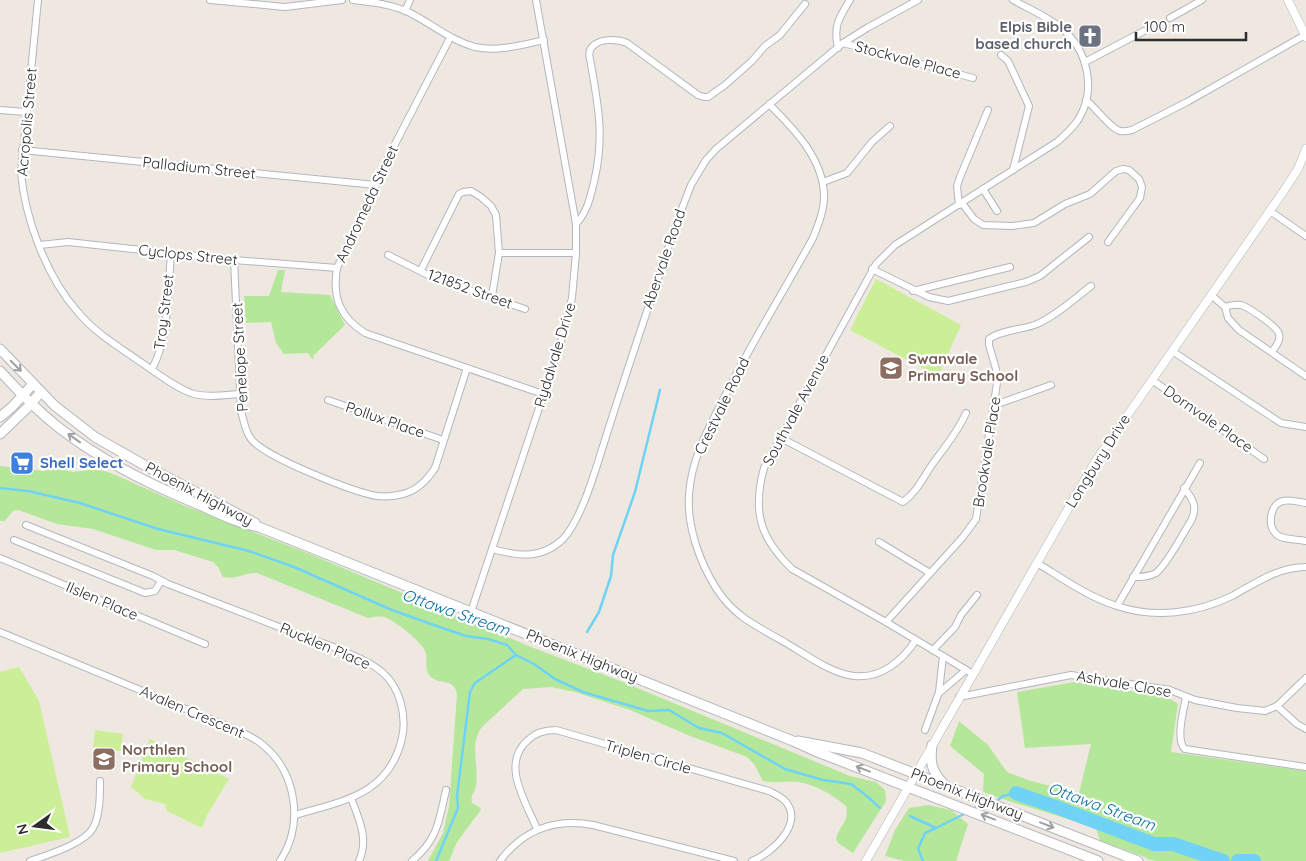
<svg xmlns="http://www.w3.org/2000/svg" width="1306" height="861" viewBox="0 0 1306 861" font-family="Quicksand,sans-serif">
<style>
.green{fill:#b5e79b}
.pitch{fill:#caef96}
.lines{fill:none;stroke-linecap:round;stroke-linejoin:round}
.stream{stroke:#70d2f4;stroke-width:2.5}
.river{stroke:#70d2f4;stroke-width:14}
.minor-casing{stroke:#b3b6c1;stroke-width:8}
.tertiary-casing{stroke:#b3b6c1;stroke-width:9}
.secondary-casing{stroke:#b3b6c1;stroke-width:11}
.minor{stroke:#fff;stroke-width:6}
.tertiary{stroke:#fff;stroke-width:8}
.secondary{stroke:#fff;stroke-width:9}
.oneway{stroke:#a0a0a0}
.labels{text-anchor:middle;stroke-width:4.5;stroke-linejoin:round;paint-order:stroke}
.worship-label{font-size:15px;font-weight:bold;fill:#5b616d;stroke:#fff;text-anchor:end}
.street-label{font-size:15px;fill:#2d2d2d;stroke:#fff}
.education-label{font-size:15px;font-weight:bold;fill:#785e54;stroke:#fff;text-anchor:start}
.shop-label{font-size:15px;font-weight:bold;fill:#366cbe;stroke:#fff;text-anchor:start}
.water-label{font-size:16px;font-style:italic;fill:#0871a7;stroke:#fff}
</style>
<rect width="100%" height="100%" fill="#efe8e0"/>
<g class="green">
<path d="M278,270H285L281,292L330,295L345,325L313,356L314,358L312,359L308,353L284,354L276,343L271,322L246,323L244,296H269Z"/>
<path d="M0,466L43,471L56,466L73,472L96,469L111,473L183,505L305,552L531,647L623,682L850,776L876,782L885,790L886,801L853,853L838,843L836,839C839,826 850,821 846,806C833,795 816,785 799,782C788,780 775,784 763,781L754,764L747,757L690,736L630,710L575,692L551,687L523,689L482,727C469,744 479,765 476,785C475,792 470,795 472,803L481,808L480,811L457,842L449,861H428L443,833L449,806L457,694C454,677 440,686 430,676C423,668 429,659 425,651C422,642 393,619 384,617C378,616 373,617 368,618L257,573C242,572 240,580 223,577L218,567L213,562L174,550H156L93,529L57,524L18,510L13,511L5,521H0Z"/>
<path d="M1074,682L1167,697L1178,704L1171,752L1306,771V861H1156L1147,859L1145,857L1100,841L1096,828C1058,815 1020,806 983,792L984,774L950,746L959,721L988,745L1007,772L1031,781L1079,793L1091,744L1025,748L1017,692Z"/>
<path d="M928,805L951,810L968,824L956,861H905L885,856L895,830L909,808Z"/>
</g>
<g class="pitch">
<path d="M876,279L961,325L938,376L850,330Z"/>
<path d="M19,667L39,701L70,837L0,853V672Z"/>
<path d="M95,730L123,734L121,751L93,747Z"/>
<path d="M150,739L229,779L207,815L202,828L167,811L165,804L145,799L131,787Z"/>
</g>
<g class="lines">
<g class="stream">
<path d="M0,488L28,491L80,503L158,529L249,551L294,567L392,610L428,623L466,636L488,639L507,645L516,655L534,664L555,679L583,692L648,711L669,710L699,728L722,733L785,769L823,780L851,784L868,797L880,808"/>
<path d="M587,632L599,612L611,576L613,555L635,492L660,390"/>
<path d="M998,800L1003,796L1016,793"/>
<path d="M976,807L980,806"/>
<path d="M910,816L936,828L964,814"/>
<path d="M436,861L458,808L457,796L470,692L475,683L516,655"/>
<path d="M923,861L918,849L925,833L936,828"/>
</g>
<g class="river">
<path d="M1016,793L1056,807L1154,844H1173L1223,861"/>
<path d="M1238,861H1254"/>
</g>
<g class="minor-casing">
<g id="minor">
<path d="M38,0L21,173C25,218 46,276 77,311C95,333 119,347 142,363C157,373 177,389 194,394C209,398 225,395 240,394"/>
<path d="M210,0L285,7L342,0"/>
<path d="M353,0C371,2 389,4 406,11C430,22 449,40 475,47C497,52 522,45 544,40"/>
<path d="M405,11L410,0"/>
<path d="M1170,18L1202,0"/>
<path d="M450,38L394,146L337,268C332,298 340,317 365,333L543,394"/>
<path d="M843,43L973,78"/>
<path d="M838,48C833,26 839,18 850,0"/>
<path d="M1001,55L1008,61L1029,106L1013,170"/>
<path d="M1085,62L1144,31"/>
<path d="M1086,100C1095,107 1111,129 1120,131C1124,132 1128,131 1132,130L1187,102L1305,35"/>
<path d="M769,104C794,129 824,159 824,197C824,211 818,225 813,238C784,291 752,342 725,396C709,427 691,459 689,495C687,526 699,561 716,588C723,599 733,610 744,618C757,627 772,635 786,643C807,655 830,673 854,676C881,679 902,661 916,640"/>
<path d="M0,110L26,112"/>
<path d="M22,150L376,185"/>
<path d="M823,182L847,173L872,142L890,126"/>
<path d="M983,189L997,211"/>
<path d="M962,203L974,219L983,225L1012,226L1034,223L1065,204L1090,194L1116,171L1123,169L1129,170L1139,179L1142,187L1140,198L1108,242"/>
<path d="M959,205L957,186L960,177L988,110"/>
<path d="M1270,211L1306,236"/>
<path d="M576,224C587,212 590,199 594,182C605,136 598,104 590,59C589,55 589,50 592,47C599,38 618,39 627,43L698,95L704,97H708L725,85L752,61L765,46L780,35L805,4"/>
<path d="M40,245L68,242L234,260L337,268"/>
<path d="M499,253H576"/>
<path d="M388,255L434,278L525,309"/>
<path d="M234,260L241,411C244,421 245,431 251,439C265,457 353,492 377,496C385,497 395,496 403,494C418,490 427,480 435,468L467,368"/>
<path d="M872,269L929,297L948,301L1026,282L1040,276L1089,237"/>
<path d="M421,270L459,194L463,192L471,191L481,197L491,206L496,215L499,253L492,296"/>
<path d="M913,291L1010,267"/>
<path d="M1211,295L1225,307L1228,318L1239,330L1306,376"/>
<path d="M1225,307C1230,305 1235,304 1241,305C1248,307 1278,327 1279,334C1281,341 1275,347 1272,352"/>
<path d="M1172,351L1281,423L1306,427"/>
<path d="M152,369C169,339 168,288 171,253"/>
<path d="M1152,380L1264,459"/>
<path d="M328,400L443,440"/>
<path d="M995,405L1051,385"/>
<path d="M781,438L903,502C918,491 923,477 934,462C946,445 958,432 966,413"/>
<path d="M1306,503C1299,502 1290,499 1283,501C1270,504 1267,525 1276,534C1281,540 1298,539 1306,541"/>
<path d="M26,525L153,576L168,584C209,600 251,616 292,632C316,641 364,656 382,672C400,687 407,716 402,738C389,795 343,801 295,815"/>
<path d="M14,540L145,593L155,591L161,581"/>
<path d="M879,542L930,573"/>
<path d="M492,549C518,556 541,560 563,539C584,517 600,454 610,424C632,355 655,287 678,219L691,185L706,160L716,149L843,43L867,28L918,0"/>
<path d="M0,558L205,644"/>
<path d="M1037,563C1062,578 1088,597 1117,606C1155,619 1197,613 1232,596C1256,583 1278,567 1306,567"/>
<path d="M1133,577C1141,577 1149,577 1156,573C1167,565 1183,533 1191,521C1198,507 1193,499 1184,488"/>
<path d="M1117,606L1200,463"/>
<path d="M471,612L560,345L572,298L576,253V224L536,0"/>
<path d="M886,622L963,537L976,519L997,383L996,369L989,345V339C1001,330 1022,330 1037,324C1057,315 1074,299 1091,286"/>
<path d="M0,632L232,728C243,733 254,737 263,745C297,773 304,825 280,861"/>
<path d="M933,650L955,627L961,615L977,595"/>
<path d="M973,674L886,622L792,569C760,538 752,512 764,468L876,264L895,245L1057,142C1064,136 1072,129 1078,120C1097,90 1088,49 1060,27C1046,16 1029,9 1013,0"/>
<path d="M939,693L966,670"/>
<path d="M959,697L1071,675L1170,690L1195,700L1237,708L1265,711L1277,706L1306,678"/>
<path d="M1186,697C1184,709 1175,740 1185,749L1306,767"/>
<path d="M1277,706L1297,724L1306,729"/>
<path d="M925,730L939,692L943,656"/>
<path d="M351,798C359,819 369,839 359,861"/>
<path d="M537,829C526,802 500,764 528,740C536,732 546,730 556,730L769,791C775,794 782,797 786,802C804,824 772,853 752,861"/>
<path d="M30,861C47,855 84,844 93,828C100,816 100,795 100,781"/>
<path d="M412,861C438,839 439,821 446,790"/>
<path d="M500,861C523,830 555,818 593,825L734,861"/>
</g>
</g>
<g class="tertiary-casing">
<g id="tertiary">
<path d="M1288,0L1306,37"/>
<path d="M866,861L1095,462L1283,192L1298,169L1306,149"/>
</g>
</g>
<g class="secondary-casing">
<g id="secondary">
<path d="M0,349L55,406L95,437L146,466L255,523"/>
<path d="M0,371C18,391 37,410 58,427C99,459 146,483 195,503C216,512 236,523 259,527L793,741L815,751L1098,861"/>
<path d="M0,417L12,407L33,384"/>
<path d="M0,434L27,408L41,392"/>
<path d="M798,741L862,753L1138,861"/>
<path d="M932,745C930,761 931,771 943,783"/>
</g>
</g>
<use href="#minor" class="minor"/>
<use href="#tertiary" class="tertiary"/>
<use href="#secondary" class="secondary"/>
</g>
<defs><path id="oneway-shaft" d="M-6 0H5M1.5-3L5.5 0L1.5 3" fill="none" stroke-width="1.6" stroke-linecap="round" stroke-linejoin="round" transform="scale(1.25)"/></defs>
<g class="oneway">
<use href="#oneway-shaft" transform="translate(16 366) rotate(45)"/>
<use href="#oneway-shaft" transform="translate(74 438) rotate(-144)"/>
<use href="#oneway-shaft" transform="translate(863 769) rotate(-159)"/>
<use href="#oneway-shaft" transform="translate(988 817) rotate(-159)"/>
<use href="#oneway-shaft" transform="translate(1047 825) rotate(21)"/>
</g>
<defs>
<g id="church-square" transform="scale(1.25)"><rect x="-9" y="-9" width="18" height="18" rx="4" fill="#6b7280" stroke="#fff"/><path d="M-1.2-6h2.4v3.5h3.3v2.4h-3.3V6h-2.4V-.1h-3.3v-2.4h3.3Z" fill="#fff"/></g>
<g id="school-square" transform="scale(1.25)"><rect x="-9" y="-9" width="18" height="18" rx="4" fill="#8d6e63" stroke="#fff"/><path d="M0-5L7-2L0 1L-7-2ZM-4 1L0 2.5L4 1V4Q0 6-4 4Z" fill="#fff"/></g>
<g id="supermarket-square" transform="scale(1.25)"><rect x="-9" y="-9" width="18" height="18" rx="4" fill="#3f7fe0" stroke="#fff"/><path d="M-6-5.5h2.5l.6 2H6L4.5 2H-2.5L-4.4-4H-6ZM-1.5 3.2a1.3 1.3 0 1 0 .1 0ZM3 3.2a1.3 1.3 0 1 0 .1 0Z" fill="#fff"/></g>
</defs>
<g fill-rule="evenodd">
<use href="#church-square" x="1090" y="36"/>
<use href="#school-square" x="891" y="368"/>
<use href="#supermarket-square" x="22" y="463"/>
<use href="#school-square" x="104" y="759"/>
</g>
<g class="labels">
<g class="worship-label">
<text x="1072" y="32">Elpis Bible<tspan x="1072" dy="17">based church</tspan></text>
</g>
<g class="street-label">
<text transform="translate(908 60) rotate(15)" y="5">Stockvale Place</text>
<text transform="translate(27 122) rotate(-85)" y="5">Acropolis Street</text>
<text transform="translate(199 168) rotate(6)" y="5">Palladium Street</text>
<text transform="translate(367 204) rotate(-65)" y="5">Andromeda Street</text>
<text transform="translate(188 255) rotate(6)" y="5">Cyclops Street</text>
<text transform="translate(664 259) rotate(-71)" y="5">Abervale Road</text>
<text transform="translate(470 289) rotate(20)" y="5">121852 Street</text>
<text transform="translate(164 312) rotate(-83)" y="5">Troy Street</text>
<text transform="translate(555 355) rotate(-73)" y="5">Rydalvale Drive</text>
<text transform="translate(240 357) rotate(-93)" y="5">Penelope Street</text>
<text transform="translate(722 406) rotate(-64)" y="5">Crestvale Road</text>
<text transform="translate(796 410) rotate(-62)" y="5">Southvale Avenue</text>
<text transform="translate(1208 419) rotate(35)" y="5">Dornvale Place</text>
<text transform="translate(385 420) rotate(19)" y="5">Pollux Place</text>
<text transform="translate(987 452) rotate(-81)" y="5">Brookvale Place</text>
<text transform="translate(1098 461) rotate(-58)" y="5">Longbury Drive</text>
<text transform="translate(199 494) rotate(28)" y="5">Phoenix Highway</text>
<text transform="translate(102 601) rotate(23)" y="5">Ilslen Place</text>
<text transform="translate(325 646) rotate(23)" y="5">Rucklen Place</text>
<text transform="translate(582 656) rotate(22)" y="5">Phoenix Highway</text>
<text transform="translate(1124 684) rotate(10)" y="5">Ashvale Close</text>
<text transform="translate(192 712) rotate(23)" y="5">Avalen Crescent</text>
<text transform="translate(648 757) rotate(16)" y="5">Triplen Circle</text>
<text transform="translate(967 794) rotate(21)" y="5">Phoenix Highway</text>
</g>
<g class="education-label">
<text x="908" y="364">Swanvale<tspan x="908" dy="17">Primary School</tspan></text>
<text x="122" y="755">Northlen<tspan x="122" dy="17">Primary School</tspan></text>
</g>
<g class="shop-label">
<text x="40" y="468">Shell Select</text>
</g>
<g class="water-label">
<text transform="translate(456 612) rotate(19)" y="6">Ottawa Stream</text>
<text transform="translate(1102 806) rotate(20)" y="6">Ottawa Stream</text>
</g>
</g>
<g transform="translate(35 826) rotate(256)" stroke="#ffffff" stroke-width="4" paint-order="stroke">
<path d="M0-4L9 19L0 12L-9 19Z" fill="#2d2d2d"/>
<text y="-8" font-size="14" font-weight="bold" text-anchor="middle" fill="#2d2d2d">N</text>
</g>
<path d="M1136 32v8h110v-8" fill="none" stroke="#2d2d2d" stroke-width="2.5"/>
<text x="1144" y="32" font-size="15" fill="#2d2d2d" stroke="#ffffff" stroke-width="4" paint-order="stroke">100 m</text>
</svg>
